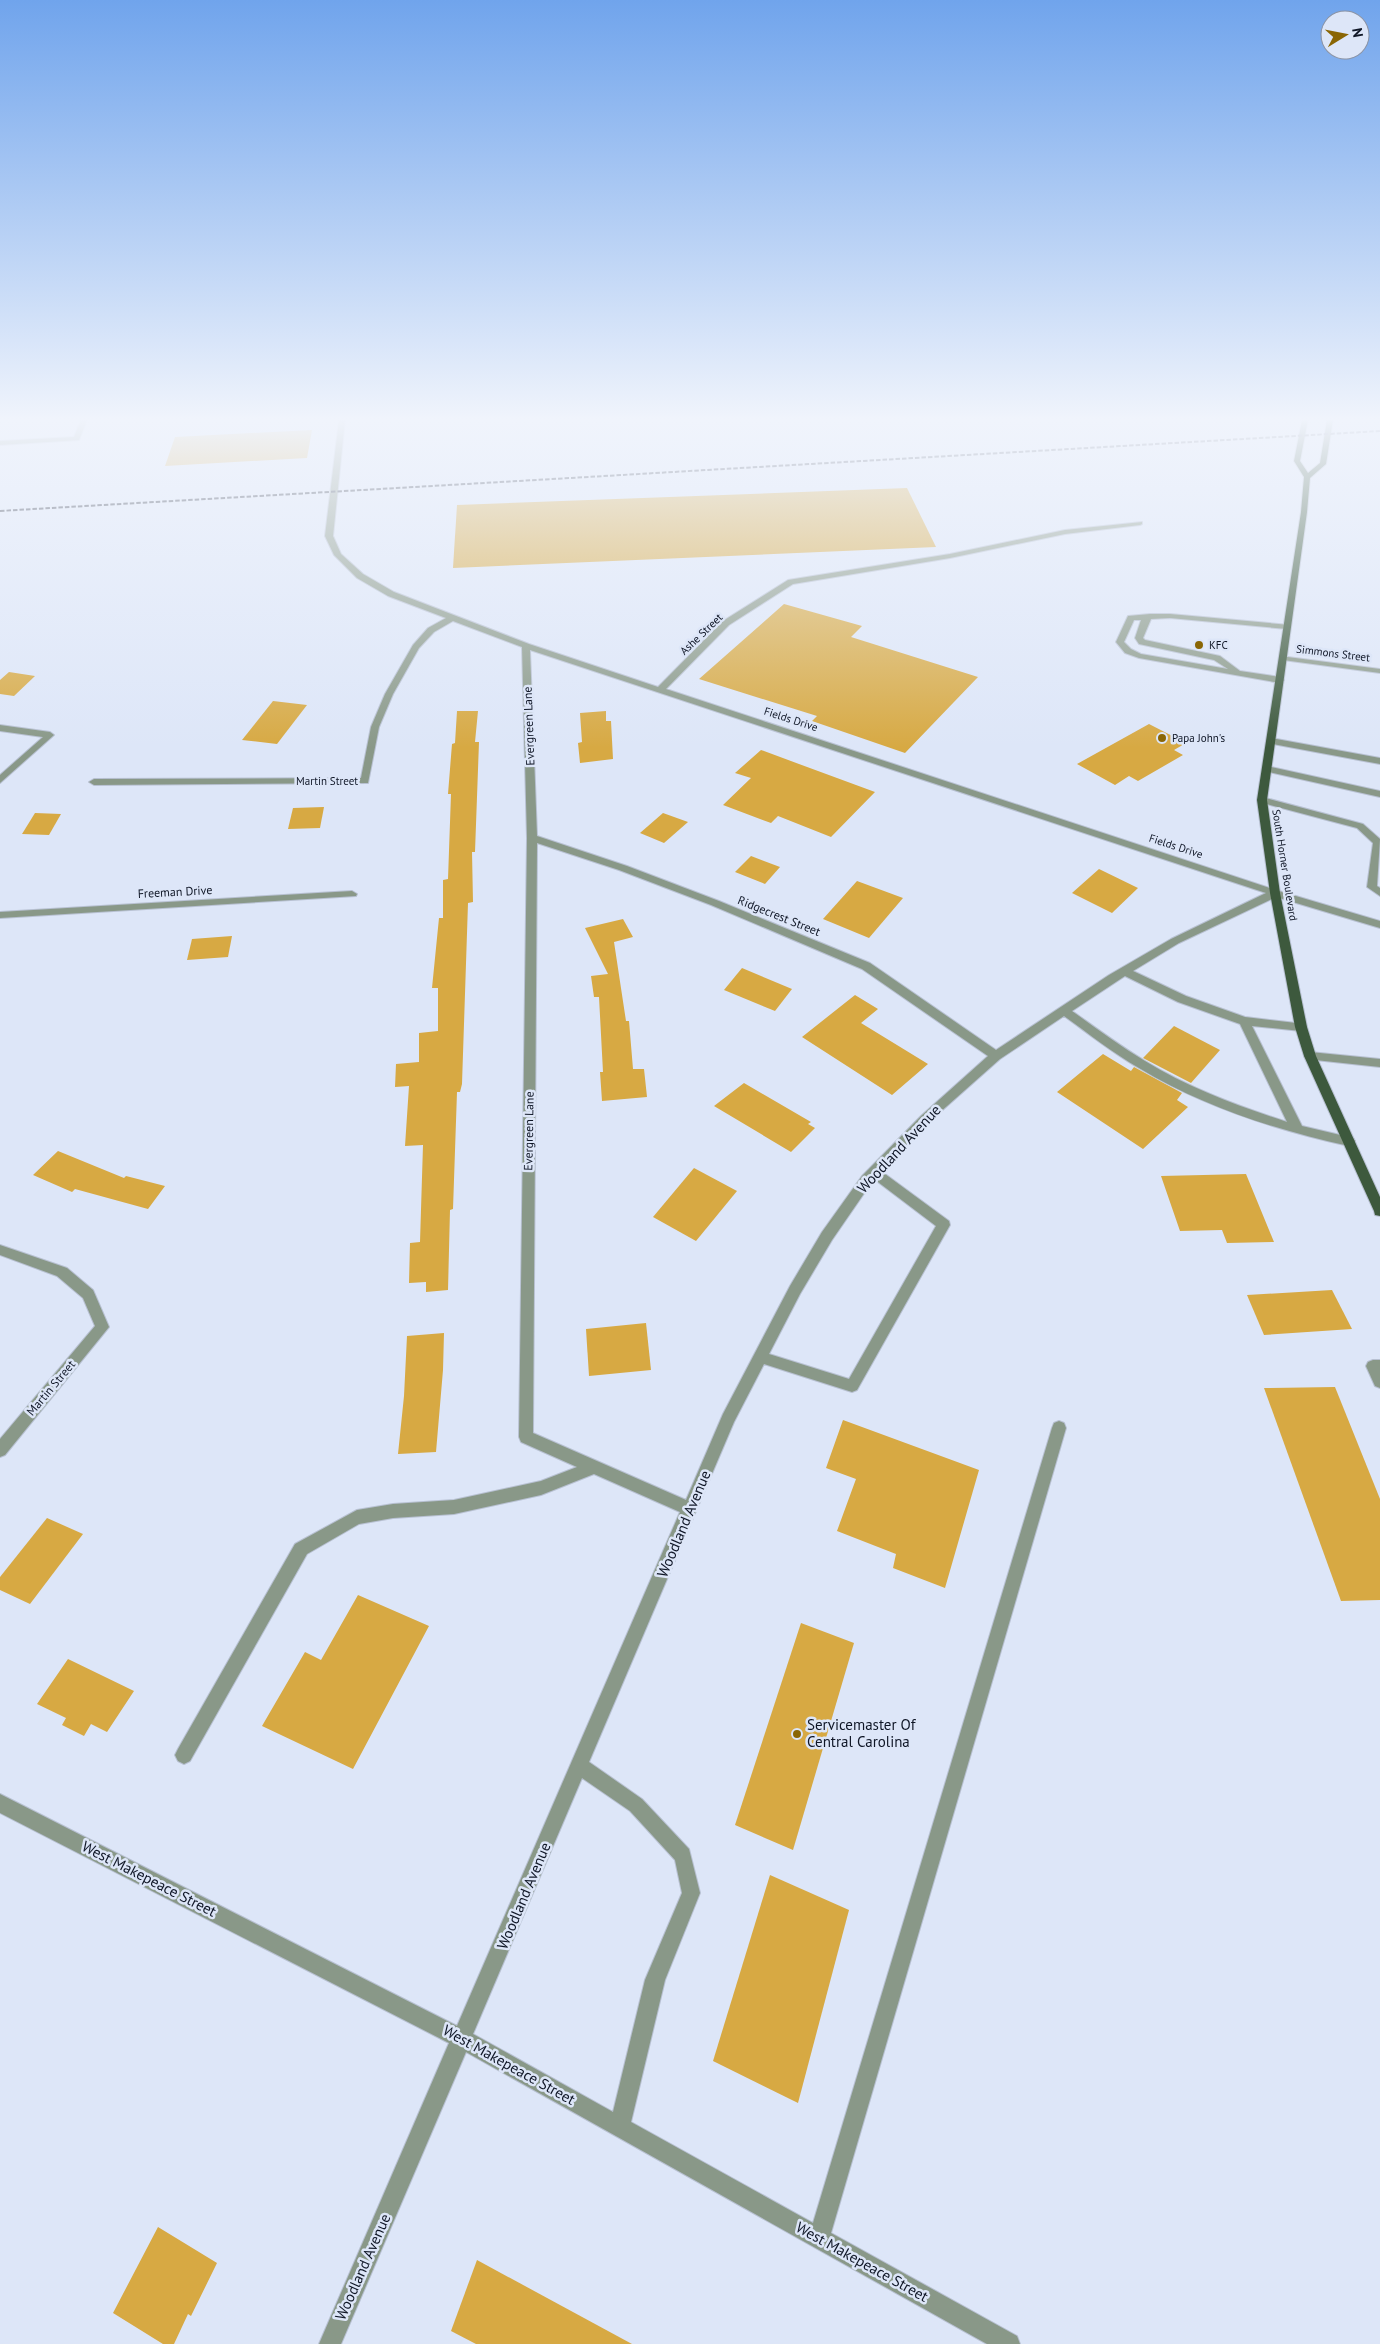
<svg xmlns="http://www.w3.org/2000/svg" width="1380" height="2344" viewBox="0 0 1380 2344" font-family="'PT Sans',sans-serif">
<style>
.building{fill:#d7a943}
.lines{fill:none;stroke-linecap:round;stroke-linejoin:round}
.minor-casing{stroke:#b8c1d2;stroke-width:2}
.major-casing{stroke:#b8c1d2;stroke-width:2}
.minor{fill:#899888;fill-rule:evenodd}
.major{fill:#3d593d;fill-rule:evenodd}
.rail{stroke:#262d3e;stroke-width:2;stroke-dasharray:4.5 2;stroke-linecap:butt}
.poi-dot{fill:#8a6604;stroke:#dde6f8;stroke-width:2}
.labels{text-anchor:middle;stroke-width:5;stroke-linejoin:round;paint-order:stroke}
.far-street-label{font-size:11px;fill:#0f1626;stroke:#dde6f8}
.far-poi-label{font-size:11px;fill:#0f1626;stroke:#dde6f8;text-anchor:start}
.street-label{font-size:12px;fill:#0f1626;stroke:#dde6f8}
.near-street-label{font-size:15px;fill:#0f1626;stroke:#dde6f8}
.near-poi-label{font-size:15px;fill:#0f1626;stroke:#dde6f8;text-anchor:start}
</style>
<rect width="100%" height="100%" fill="#dde6f8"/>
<g class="building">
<path d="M312,430L307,458L165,466L175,437Z"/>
<path d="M907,488L936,547L453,568L457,505Z"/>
<path d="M784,604L862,626L851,637L978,677L905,753L812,721L817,716L699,679Z"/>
<path d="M9,672L35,676L14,696L0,694V680Z"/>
<path d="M273,701L307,705L277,744L242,740Z"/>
<path d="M457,711H478L475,742H479L475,852H472L473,902L468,903L462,1084L460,1092H457L453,1209L450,1210L448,1290L426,1292V1282L409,1283L410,1243L420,1242L423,1145L405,1146L409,1086L395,1087L396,1064L419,1062V1033L438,1031V988H432L439,918H443V880L448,879L451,794H448L452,744L455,743Z"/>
<path d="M606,711V721H611L613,759L580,763L578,743L582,742L580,713Z"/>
<path d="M1149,724L1186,743L1174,750L1183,755L1138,781L1129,776L1115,785L1077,764Z"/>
<path d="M761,750L875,792L831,837L778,816L771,823L723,805L751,778L735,773Z"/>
<path d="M324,807L320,828L288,829L293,808Z"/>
<path d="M35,813L61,814L49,835L22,834Z"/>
<path d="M663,813L688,822L664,843L640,833Z"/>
<path d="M751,856L780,867L765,884L735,872Z"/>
<path d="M1099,869L1138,888L1112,913L1072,893Z"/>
<path d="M857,881L903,898L869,938L823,919Z"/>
<path d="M623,919L633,937L614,942L626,1021H629L633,1069H644L647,1097L602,1101L600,1072H603L599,997H594L591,976L608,974L585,928Z"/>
<path d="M232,936L228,957L187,960L192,939Z"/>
<path d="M742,968L792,989L775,1011L724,990Z"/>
<path d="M855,995L878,1009L861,1023L928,1064L892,1095L802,1037Z"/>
<path d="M1174,1026L1220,1050L1191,1083L1143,1058Z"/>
<path d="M1103,1054L1131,1071L1134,1067L1182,1093L1177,1100L1188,1107L1143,1149L1057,1092Z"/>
<path d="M744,1083L811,1122L808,1124L815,1128L791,1152L714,1106Z"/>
<path d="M58,1151L124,1178L126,1176L165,1186L148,1209L75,1189L72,1192L33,1175Z"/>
<path d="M694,1168L737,1191L696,1241L653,1217Z"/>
<path d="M1246,1174L1274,1242L1227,1243L1222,1230L1180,1231L1161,1176Z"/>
<path d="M1332,1290L1352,1329L1264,1335L1247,1295Z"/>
<path d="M646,1323L651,1370L589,1376L586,1329Z"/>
<path d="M444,1333L443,1370L436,1452L398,1454L404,1396L407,1336Z"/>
<path d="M1335,1387L1380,1499V1600L1341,1601L1264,1388Z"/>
<path d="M843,1420L979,1470L945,1588L893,1568L896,1554L837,1531L856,1479L826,1468Z"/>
<path d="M47,1518L83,1534L30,1604L0,1590V1577Z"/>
<path d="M358,1595L429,1626L353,1769L262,1726L305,1652L321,1660Z"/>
<path d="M801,1623L854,1643L793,1850L735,1825Z"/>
<path d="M68,1659L134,1691L107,1732L91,1724L84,1736L62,1725L66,1718L37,1704Z"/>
<path d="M770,1875L849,1910L798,2103L713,2061Z"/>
<path d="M158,2227L217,2263L191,2316L188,2314L174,2344H163L113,2313Z"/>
<path d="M477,2260L632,2344H476L451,2331Z"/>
</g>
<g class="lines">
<g class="minor-casing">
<g id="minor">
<path d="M81,420H87L79,440L0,445V441L74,437Z"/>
<path d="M339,420H345L333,536L341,554L363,574L394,592L529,644L658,687L723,621L788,580L950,554L1065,530L1142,522V524L1140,525L1065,534L950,558L793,584L729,625L666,689L1279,891L1380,921V928L1276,897L1179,943L1133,971L1186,996L1245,1017L1305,1024L1307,1027L1305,1030L1301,1031L1252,1026L1302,1126L1353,1138L1355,1141L1353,1144L1349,1146C1276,1130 1204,1107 1139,1068C1113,1053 1089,1034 1064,1016L1000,1059L929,1122L881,1171L949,1221L950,1225L857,1390L852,1392L764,1364L734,1422L589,1762L642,1799L689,1849L700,1893L665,1980L631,2122L813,2223L1052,1428L1054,1423L1059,1421L1064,1423L1066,1428L831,2233L1017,2336L1020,2344H987L466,2052L341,2344H319L449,2043L0,1813V1794L457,2026L680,1512L594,1474L541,1495L454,1514L393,1518L359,1524L307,1554L190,1761L184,1764L178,1761L175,1755L178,1749L295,1544L357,1510L393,1504L454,1500L541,1481L577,1467L521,1442L519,1437L527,838L522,647L453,621L434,632L419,648L393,694L379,727L368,783L94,785L89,782L94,779L361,778L371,727L385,694L413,645L428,628L446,618L388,596L357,578L334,555L325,536ZM530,650L1266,893L1171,939L1109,975L996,1050L870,963L719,901L627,866L537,836ZM537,843L619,870L711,905L862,969L988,1056L921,1116L862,1176L822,1232L790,1286L723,1414L686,1500L533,1433ZM1125,976L1178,1002L1240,1024L1287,1122C1238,1106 1189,1088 1145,1061C1120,1046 1096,1028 1072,1011ZM874,1179L936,1226L849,1379L769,1354L800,1294L832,1240ZM582,1778L630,1811L675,1860L682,1893L645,1980L613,2112L473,2034Z"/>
<path d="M1150,614H1170L1290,625L1291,627L1287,629L1170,618L1151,619L1143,638L1145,640L1220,656L1240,671L1280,677L1284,680L1280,683L1139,658L1125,653L1116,642L1128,616ZM1134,620H1141L1135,638L1139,644L1214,660L1228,669L1141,654L1131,649L1124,642Z"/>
<path d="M1280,656L1380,669V673L1283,660H1280Z"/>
<path d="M0,725L50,732L54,735L0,783V775L43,737L0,731Z"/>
<path d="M1271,738L1380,758V764L1268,743L1267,741Z"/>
<path d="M1267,766L1380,791V797L1264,771L1262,769Z"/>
<path d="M1262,797L1363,824L1380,839L1377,886L1380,888V896L1367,887L1373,843L1357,828L1259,802V798Z"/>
<path d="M352,891L357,894L356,896L0,918V912Z"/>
<path d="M1310,1052L1380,1059V1067L1306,1059L1304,1056L1306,1053Z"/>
<path d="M0,1245L67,1268L93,1290L109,1327L5,1455L0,1457V1439L95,1326L83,1298L57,1276L0,1255Z"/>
<path d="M1373,1360H1380V1388L1375,1386L1366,1366L1368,1362Z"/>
</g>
</g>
<g class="major-casing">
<path id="major" d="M1302,420H1308L1300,461L1308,473L1320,463L1327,420H1333L1326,464L1310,478L1307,512L1267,800L1280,893L1307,1027L1316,1056L1380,1197V1216L1375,1215L1374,1211L1304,1056L1295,1027L1270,893L1257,800L1301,512L1304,477L1294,461Z"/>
</g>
<use href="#minor" class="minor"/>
<use href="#major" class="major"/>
<path class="rail" d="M0,511L1380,431"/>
</g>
<linearGradient id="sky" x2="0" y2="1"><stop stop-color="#70a4ec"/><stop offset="0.56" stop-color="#f0f4fc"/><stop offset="1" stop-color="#f0f4fc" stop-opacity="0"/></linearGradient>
<rect width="1380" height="748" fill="url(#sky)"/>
<g class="poi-dot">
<circle cx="1199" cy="645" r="5"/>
<circle cx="1162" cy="738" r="5"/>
<circle cx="797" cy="1734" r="5"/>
</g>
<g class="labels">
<g class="far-street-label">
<text transform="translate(701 634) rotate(-44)" y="4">Ashe Street</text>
<text transform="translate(1333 653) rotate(7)" y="4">Simmons Street</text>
<text transform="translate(791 719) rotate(18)" y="4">Fields Drive</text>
<text x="327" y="785">Martin Street</text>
<text transform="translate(1176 846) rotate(18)" y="4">Fields Drive</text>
<text transform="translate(1285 865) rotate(81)" y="4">South Horner Boulevard</text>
</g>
<g class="far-poi-label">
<text x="1209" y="649">KFC</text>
<text x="1172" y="742">Papa John's</text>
</g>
<g class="street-label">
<text transform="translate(529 726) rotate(-92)" y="4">Evergreen Lane</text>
<text transform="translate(175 892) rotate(-3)" y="4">Freeman Drive</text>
<text transform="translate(779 916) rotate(22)" y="4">Ridgecrest Street</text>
<text transform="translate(529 1131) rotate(-89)" y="4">Evergreen Lane</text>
<text transform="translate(51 1388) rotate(-50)" y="4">Martin Street</text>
</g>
<g class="near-street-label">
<text transform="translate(899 1149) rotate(-47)" y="5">Woodland Avenue</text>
<text transform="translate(684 1524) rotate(-67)" y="5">Woodland Avenue</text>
<text transform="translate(149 1879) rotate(27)" y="5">West Makepeace Street</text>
<text transform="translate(524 1896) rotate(-67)" y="5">Woodland Avenue</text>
<text transform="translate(509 2065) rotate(29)" y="5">West Makepeace Street</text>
<text transform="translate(862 2262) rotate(29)" y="5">West Makepeace Street</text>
<text transform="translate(363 2267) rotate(-66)" y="5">Woodland Avenue</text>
</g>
<g class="near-poi-label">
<text x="807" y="1730">Servicemaster Of<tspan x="807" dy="17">Central Carolina</tspan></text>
</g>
</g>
<g transform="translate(1345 35) rotate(80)"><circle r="24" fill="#dde6f8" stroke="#8b93a4"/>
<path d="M0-4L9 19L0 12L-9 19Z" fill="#8a6604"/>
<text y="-8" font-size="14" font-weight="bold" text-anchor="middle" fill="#0f1626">N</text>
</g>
</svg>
